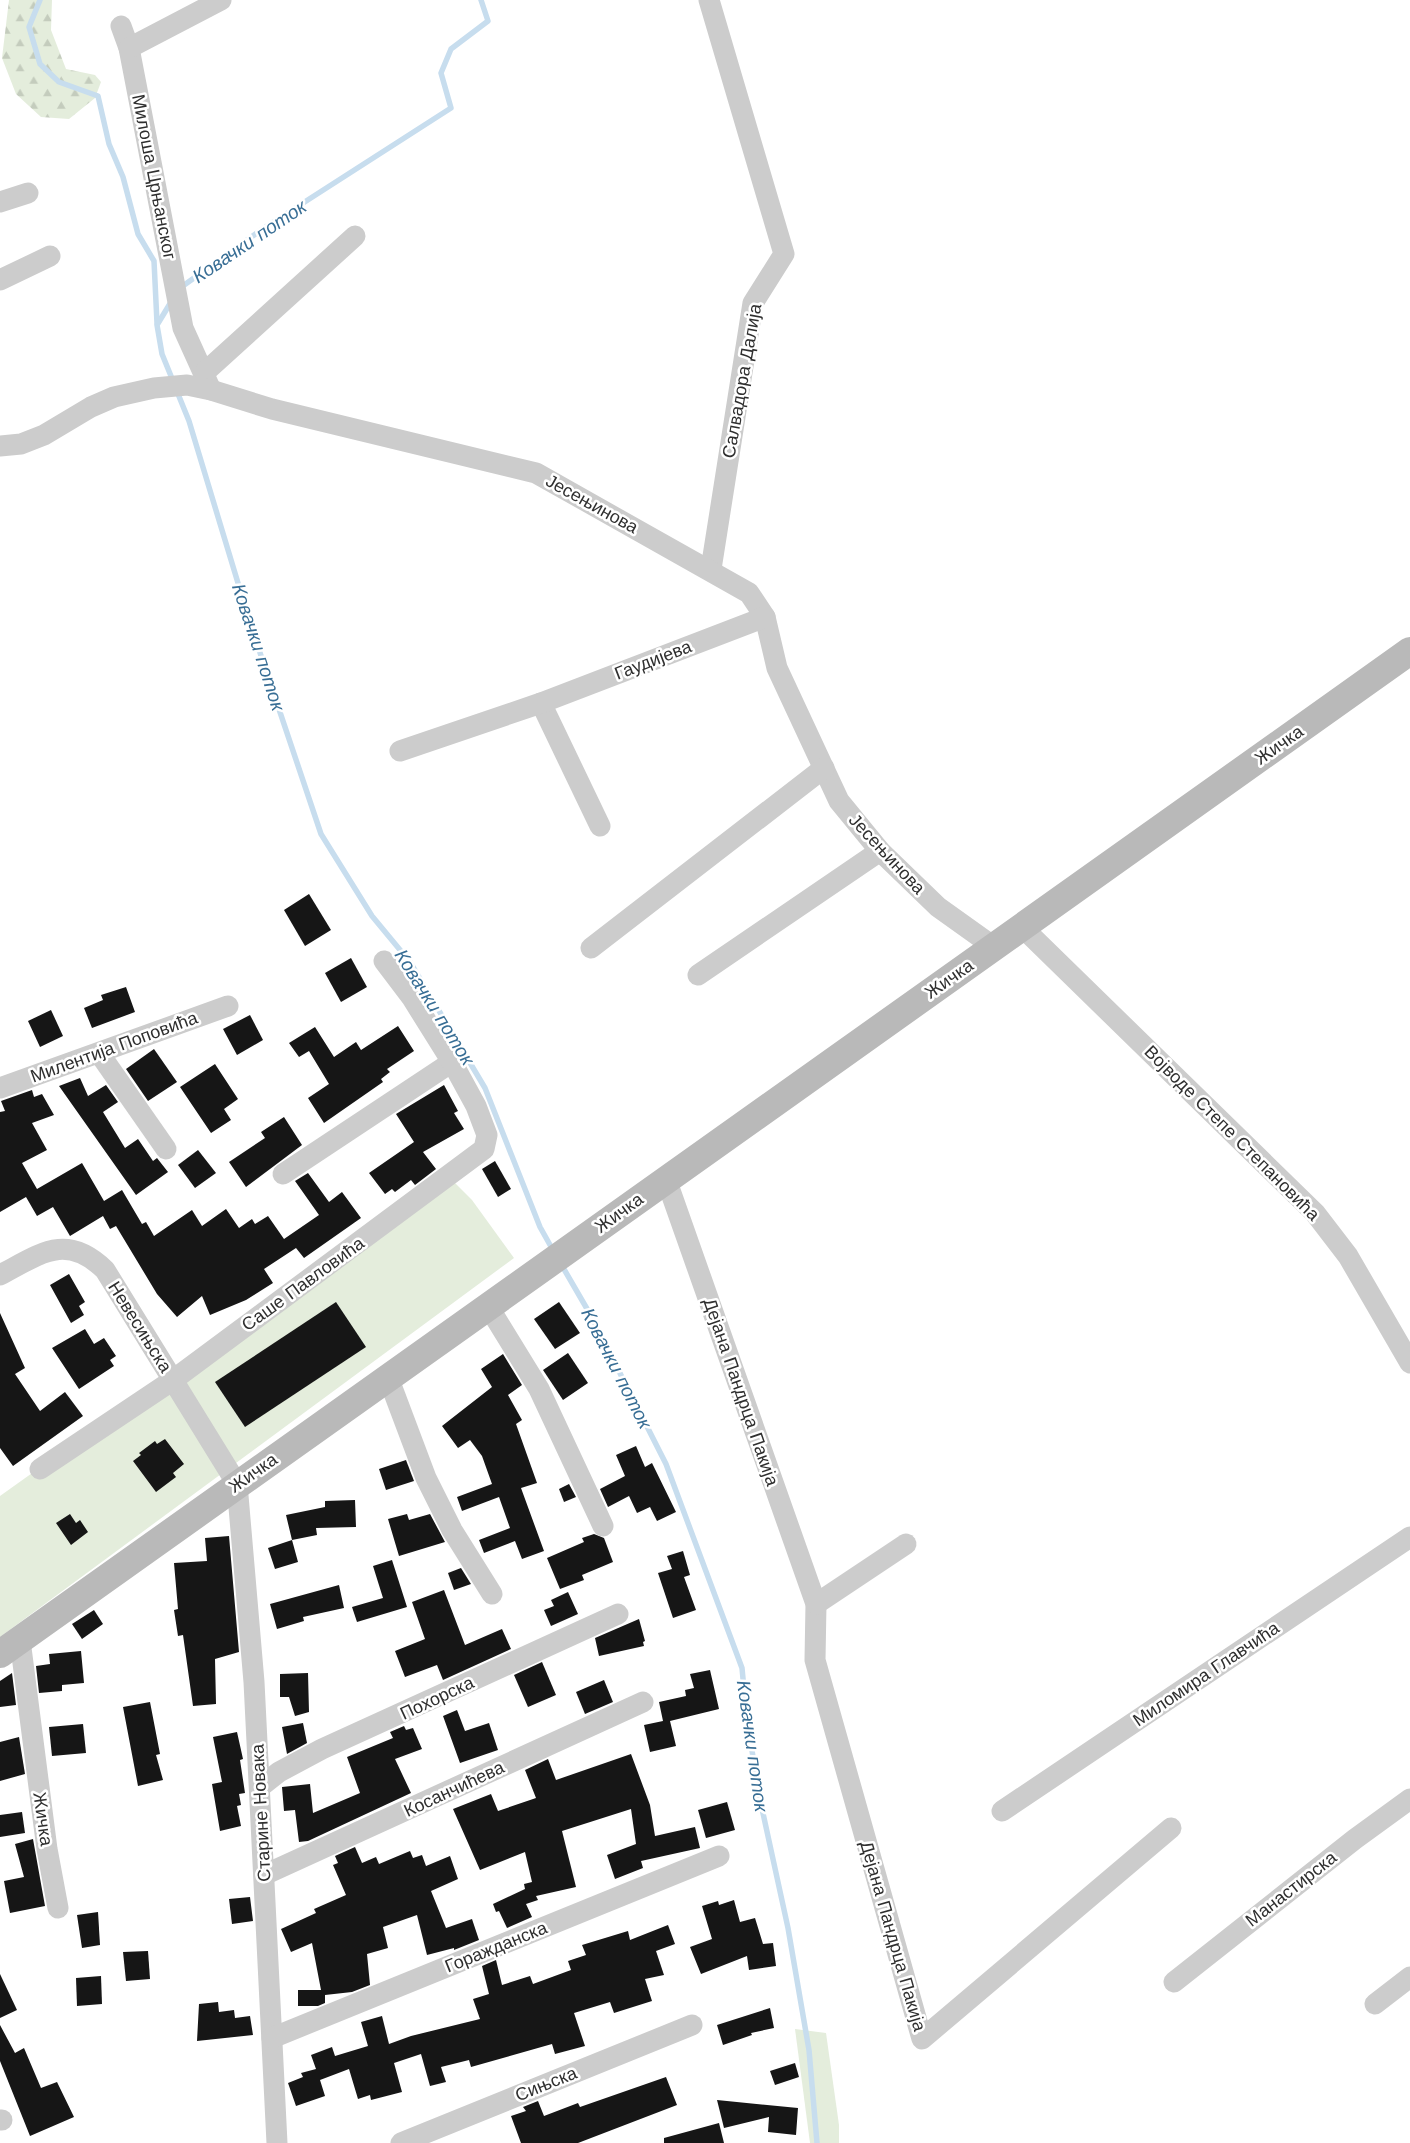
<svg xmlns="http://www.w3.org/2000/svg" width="1410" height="2143" viewBox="0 0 1410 2143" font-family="'Work Sans',sans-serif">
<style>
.green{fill:#e4eddc}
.forest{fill:url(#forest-firs)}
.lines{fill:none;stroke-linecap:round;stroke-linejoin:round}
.stream{stroke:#c7ddee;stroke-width:5.5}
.building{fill:#161616}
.street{stroke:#ccc;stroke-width:21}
.secondary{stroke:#b9b9b9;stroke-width:28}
.labels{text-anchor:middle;stroke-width:5;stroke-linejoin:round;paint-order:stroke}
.street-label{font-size:18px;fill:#2f2f2f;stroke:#fff}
.water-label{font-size:19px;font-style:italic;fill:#386e95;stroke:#fff}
</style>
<defs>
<pattern id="forest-firs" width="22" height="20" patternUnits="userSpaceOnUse" patternTransform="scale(1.25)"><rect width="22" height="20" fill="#e4eddc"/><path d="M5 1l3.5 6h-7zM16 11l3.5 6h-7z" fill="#c4ccbd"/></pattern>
</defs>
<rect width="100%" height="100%" fill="#fff"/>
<g class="green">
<path d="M448,1176L472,1200L514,1258L0,1637V1496Z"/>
<path d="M795,2029L826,2033L839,2125V2143H810Z"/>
</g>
<path class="forest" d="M9,0H52L51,30L66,69L95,75L101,82L95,98L69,119L41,117L16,94L2,58Z"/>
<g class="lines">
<g class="stream">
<path d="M40,0L29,27L40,64L59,82L98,96L109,144L123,177L138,234L154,261L157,323"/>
<path d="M180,288L261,230L451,108L441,73L451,49L488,21L481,0"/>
<path d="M171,302L157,325L162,354L173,381"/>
<path d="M176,389L189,421L251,626L321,834L372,916L410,962L485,1088L540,1227L554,1252"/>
<path d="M561,1264L590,1314L666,1464L742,1668L747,1721L761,1804L788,1928L809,2050L817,2143"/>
</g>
</g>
<g class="building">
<path d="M309,894L331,930L305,946L284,910Z"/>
<path d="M351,958L367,987L341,1002L325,973Z"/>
<path d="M126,987L135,1012L92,1028L84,1008L103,1000L101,995Z"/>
<path d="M51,1010L63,1036L40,1047L28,1021Z"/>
<path d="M250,1015L263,1040L237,1055L223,1029Z"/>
<path d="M398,1026L414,1051L387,1069L390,1072L381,1079L383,1082L324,1123L308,1098L329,1084L309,1051L299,1057L289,1043L315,1027L334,1057L356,1042L361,1050Z"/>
<path d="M154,1049L177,1082L148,1101L126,1069Z"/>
<path d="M215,1064L238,1099L224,1109L231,1120L211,1133L180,1087Z"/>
<path d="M80,1078L88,1096L106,1085L118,1102L103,1112L125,1148L138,1139L153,1161L157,1158L168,1172L136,1195L59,1086Z"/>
<path d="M444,1085L458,1111L454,1113L464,1129L423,1152L436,1169L415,1185L411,1180L395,1192L392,1189L385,1194L369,1173L414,1142L396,1114Z"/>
<path d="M32,1090L34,1097L42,1094L54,1115L32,1123L47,1150L22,1163L37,1189L82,1163L104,1201L122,1190L142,1224L146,1222L154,1236L192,1210L202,1226L226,1209L239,1228L252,1219L255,1224L268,1216L284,1239L319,1215L295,1181L308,1173L329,1202L342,1192L361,1218L304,1258L296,1248L264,1269L273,1283L246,1300L210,1315L202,1296L177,1317L157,1294L116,1226L110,1229L103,1216L70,1236L53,1207L37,1216L26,1197L0,1212V1112L5,1111L1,1101Z"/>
<path d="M284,1117L302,1145L246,1187L229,1162L265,1138L261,1132Z"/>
<path d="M198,1150L216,1173L195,1188L178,1165Z"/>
<path d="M495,1161L511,1189L498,1197L482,1169Z"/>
<path d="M69,1274L85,1302L79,1306L84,1315L71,1323L50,1285Z"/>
<path d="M336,1302L366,1347L245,1427L215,1382Z"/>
<path d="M559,1302L580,1333L555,1349L534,1319Z"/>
<path d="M0,1313L25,1368L15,1374L40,1411L65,1392L83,1416L13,1466L0,1448Z"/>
<path d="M85,1329L94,1344L104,1338L116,1356L110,1360L114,1366L79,1389L52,1348Z"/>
<path d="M568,1353L588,1383L563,1400L543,1370Z"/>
<path d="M503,1354L522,1385L508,1395L522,1420L516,1424L537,1483L521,1488L544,1551L522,1559L515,1541L484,1553L479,1540L510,1528L499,1497L462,1511L457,1497L492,1484L482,1456L470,1440L458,1448L442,1426L492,1387L481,1369Z"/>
<path d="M165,1439L184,1464L173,1473L176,1477L156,1492L133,1461L141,1455L139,1453L155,1441L157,1444Z"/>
<path d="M636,1446L645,1467L652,1463L676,1512L657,1521L650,1507L637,1513L629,1496L608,1507L600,1489L625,1476L616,1455Z"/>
<path d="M406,1460L414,1481L386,1490L379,1469Z"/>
<path d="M569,1484L576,1497L564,1502L559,1489Z"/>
<path d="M355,1500L356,1527L316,1528L317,1535L292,1540L286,1515L325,1507V1501Z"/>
<path d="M70,1514L76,1523L80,1520L88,1532L71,1545L56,1523Z"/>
<path d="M407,1514L409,1520L430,1514L445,1542L399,1556L388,1519Z"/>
<path d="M594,1534L604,1538L613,1562L582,1575L584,1580L560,1589L547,1558L584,1542L582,1538Z"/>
<path d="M229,1536L239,1652L215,1659L216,1704L193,1706L183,1635L178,1636L174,1610L178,1609L174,1563L207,1561L205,1538Z"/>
<path d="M292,1540L298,1562L275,1569L268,1548Z"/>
<path d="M683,1551L690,1575L684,1577L696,1610L673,1618L658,1573L672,1569L667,1556Z"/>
<path d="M392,1560L407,1607L357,1622L352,1607L383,1598L373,1566Z"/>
<path d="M461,1568L471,1584L454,1590L448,1573Z"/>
<path d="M339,1585L344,1608L303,1617L304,1621L277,1629L270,1604Z"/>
<path d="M444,1590L465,1645L502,1629L511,1649L443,1680L437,1665L405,1677L395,1651L425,1639L412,1602Z"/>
<path d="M568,1592L578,1614L551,1626L544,1610L554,1606L551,1600Z"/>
<path d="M94,1610L103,1624L82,1639L72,1624Z"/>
<path d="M639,1619L645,1641L643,1642L644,1646L599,1656L595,1638Z"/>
<path d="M81,1651L84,1683L62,1685V1691L39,1693L36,1666L50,1664L49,1654Z"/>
<path d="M542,1662L556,1695L528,1707L514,1675Z"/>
<path d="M710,1670L719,1709L670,1721L676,1746L650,1752L644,1725L663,1721L659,1702L686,1696L685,1690L694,1688L690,1674Z"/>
<path d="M12,1673L16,1705L0,1707V1681Z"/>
<path d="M308,1673L309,1712L295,1716L289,1697H280V1674Z"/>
<path d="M604,1680L613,1702L585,1714L576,1692Z"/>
<path d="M150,1702L160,1754L156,1755L163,1780L138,1786L123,1707Z"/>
<path d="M457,1710L465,1731L489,1723L498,1750L460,1763L443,1716Z"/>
<path d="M303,1723L307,1743L287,1754L282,1727Z"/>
<path d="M83,1724L86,1753L52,1756L49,1727Z"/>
<path d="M404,1726L406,1730L413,1728L422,1749L395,1759L411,1793L308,1841L299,1842L295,1810L284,1811L282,1787L310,1784L313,1813L360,1793L347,1757L393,1738L390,1732Z"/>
<path d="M237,1732L243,1759L240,1760L245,1793L239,1794L241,1805L237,1806L241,1826L220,1831L212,1784L222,1782L213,1737Z"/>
<path d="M19,1737L25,1774L0,1781V1742Z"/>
<path d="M631,1754L650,1805L655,1836L695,1827L700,1848L641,1861L643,1868L615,1879L607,1855L636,1844L631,1809L562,1831L576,1887L536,1896L538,1900L526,1904L532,1917L507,1928L499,1911L496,1912L493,1904L525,1889L524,1884L532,1882L525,1852L480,1870L453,1809L491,1794L498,1811L536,1798L525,1770L548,1759L556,1780Z"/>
<path d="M727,1802L735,1830L706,1838L698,1810Z"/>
<path d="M22,1812L25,1833L0,1837V1815Z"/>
<path d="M33,1839L45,1906L10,1913L4,1881L24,1877L15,1844Z"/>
<path d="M355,1847L362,1863L376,1857L379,1864L410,1851L413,1858L422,1855L426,1866L450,1856L458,1879L431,1891L446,1928L472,1919L479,1940L454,1950V1948L427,1955L417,1915L383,1927L388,1948L367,1954L370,1985L352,1992L325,1995V2003L318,2006H298V1990H321L312,1943L291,1952L281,1929L316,1913L314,1909L346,1895L333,1865L338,1863L335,1856Z"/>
<path d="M250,1897L253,1921L232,1924L229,1899Z"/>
<path d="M734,1900L740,1922L755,1918L763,1944L773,1943L776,1966L749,1970L747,1956L701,1974L690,1947L712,1939L702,1906L718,1901L719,1905Z"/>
<path d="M98,1912L100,1945L82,1948L77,1915Z"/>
<path d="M668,1925L675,1944L656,1951L664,1975L645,1979L652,2001L614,2013L610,2002L574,2013L585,2046L555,2054L552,2044L471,2067L469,2060L441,2067L446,2082L430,2086L421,2054L394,2063L402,2092L371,2100L370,2095L358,2099L349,2069L320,2080L325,2096L296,2106L288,2083L303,2077L301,2073L316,2069L311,2055L332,2047L335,2056L368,2046L361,2022L382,2016L389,2044L411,2036L480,2019L473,1999L489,1994L482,1966L496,1960L502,1985L530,1976L533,1984L571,1970L568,1961L586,1955L582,1945L628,1931L630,1940Z"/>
<path d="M148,1951L150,1979L126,1981L123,1952Z"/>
<path d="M0,1974L17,2010L0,2018Z"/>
<path d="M101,1976L102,2004L77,2006L76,1978Z"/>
<path d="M218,2002L219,2012L234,2010L235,2018L250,2016L253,2035L197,2041L199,2004Z"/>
<path d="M770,2008L774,2028L751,2033L752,2035L723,2045L717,2025Z"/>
<path d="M0,2025L15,2053L24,2048L41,2088L57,2082L74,2117L30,2136L0,2061Z"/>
<path d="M795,2063L799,2077L775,2085L770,2071Z"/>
<path d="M666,2077L677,2105L578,2143H521L511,2116L526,2111L523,2107L538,2101L544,2116L578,2103L580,2107Z"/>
<path d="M717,2100L798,2108L796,2135L768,2132L769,2117L724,2128Z"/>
<path d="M719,2123L724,2143H664V2138Z"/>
</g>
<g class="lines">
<g class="street">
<path d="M709,0L784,254L753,303L711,569"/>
<path d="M121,26L129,48L183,328L211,390"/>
<path d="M129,48L221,0"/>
<path d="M0,202L28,193"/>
<path d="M0,280L50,256"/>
<path d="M204,373L355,236"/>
<path d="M0,446L21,444L44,435L91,407L114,397L154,388L187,385L211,390L272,409L536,473L749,593L765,617L777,668L839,801L880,851L938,907L994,947"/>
<path d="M541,703L600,826"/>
<path d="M400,751L541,703L765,617"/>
<path d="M1022,927L1315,1213L1348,1256L1410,1363"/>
<path d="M591,948L824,768"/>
<path d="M698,975L880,851"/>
<path d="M99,1053L166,1149"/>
<path d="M0,1088L228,1006"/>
<path d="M283,1174L452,1062"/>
<path d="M666,1179L816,1604L815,1660L922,2039L1171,1828"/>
<path d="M0,1275C40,1254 66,1232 105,1270L237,1484L254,1682L277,2143"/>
<path d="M488,1306L539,1389L603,1526"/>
<path d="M388,1377L426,1478L452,1530L492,1594"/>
<path d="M40,1469L173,1380L484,1149L487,1135L476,1106L452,1062L412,998L384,961"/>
<path d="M816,1604L906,1544"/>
<path d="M20,1640L47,1849L58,1908"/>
<path d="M260,1787L279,1772L322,1749L618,1614"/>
<path d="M1002,1811L1410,1537"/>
<path d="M264,1875L643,1702"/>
<path d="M1174,1982L1355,1839L1410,1799"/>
<path d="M1375,2004L1410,1977"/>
<path d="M272,2038L719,1856"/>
<path d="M0,2120H2"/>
<path d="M401,2143L692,2025"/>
</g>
<path class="secondary" d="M0,1654L1410,651"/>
</g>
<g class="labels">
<g class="street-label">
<text transform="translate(154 177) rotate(79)" y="6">Милоша Црњанског</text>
<text transform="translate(742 381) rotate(-80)" y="6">Салвадора Далија</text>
<text transform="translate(592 504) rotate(29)" y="6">Јесењинова</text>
<text transform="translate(653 660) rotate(-21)" y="6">Гаудијева</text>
<text transform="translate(1279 745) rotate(-35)" y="6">Жичка</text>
<text transform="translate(887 854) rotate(47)" y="6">Јесењинова</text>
<text transform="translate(949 979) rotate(-35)" y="6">Жичка</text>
<text transform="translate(114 1047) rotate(-20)" y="6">Милентија Поповића</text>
<text transform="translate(1232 1133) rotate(45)" y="6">Војводе Степе Степановића</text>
<text transform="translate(619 1213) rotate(-36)" y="6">Жичка</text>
<text transform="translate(303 1284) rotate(-36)" y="6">Саше Павловића</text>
<text transform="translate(140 1327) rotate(58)" y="6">Невесињска</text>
<text transform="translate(741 1392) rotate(71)" y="6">Дејана Пандрца Пакија</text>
<text transform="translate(253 1473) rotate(-35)" y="6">Жичка</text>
<text transform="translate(1206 1674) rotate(-34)" y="6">Миломира Главчића</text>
<text transform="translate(437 1698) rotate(-25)" y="6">Похорска</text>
<text transform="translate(454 1789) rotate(-25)" y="6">Косанчићева</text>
<text transform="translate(261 1813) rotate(-93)" y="6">Старине Новака</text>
<text transform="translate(43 1819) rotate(82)" y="6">Жичка</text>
<text transform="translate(1291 1889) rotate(-38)" y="6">Манастирска</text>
<text transform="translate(893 1936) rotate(74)" y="6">Дејана Пандрца Пакија</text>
<text transform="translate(496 1947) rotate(-22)" y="6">Горажданска</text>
<text transform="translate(546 2084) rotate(-22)" y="6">Сињска</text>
</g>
<g class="water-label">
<text transform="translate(249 241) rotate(-34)" y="7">Ковачки поток</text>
<text transform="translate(259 647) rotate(72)" y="7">Ковачки поток</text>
<text transform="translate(435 1007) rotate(58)" y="7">Ковачки поток</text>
<text transform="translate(617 1368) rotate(63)" y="7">Ковачки поток</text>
<text transform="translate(753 1746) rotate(82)" y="7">Ковачки поток</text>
</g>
</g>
</svg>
